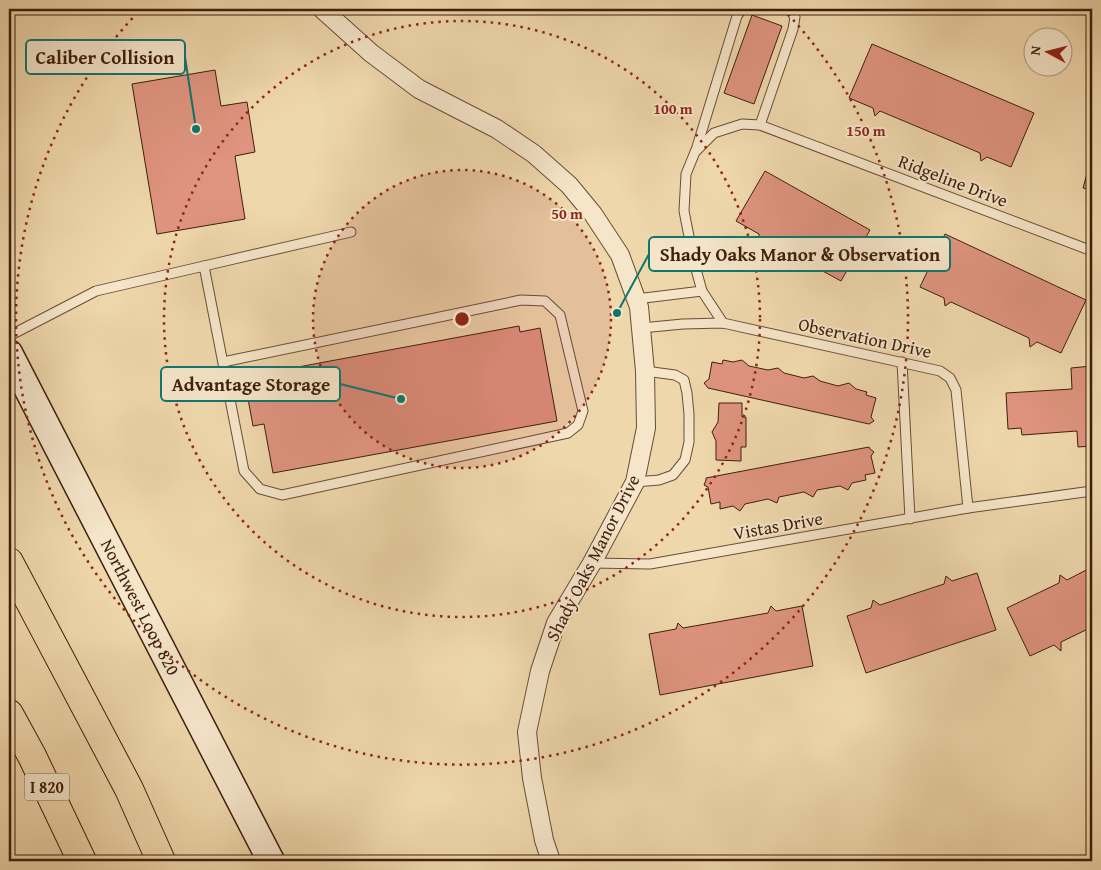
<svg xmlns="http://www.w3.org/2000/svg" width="1101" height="870" viewBox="0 0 1101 870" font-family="'Gentium Book Plus',serif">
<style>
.building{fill:#df947f;stroke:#3e1f0d}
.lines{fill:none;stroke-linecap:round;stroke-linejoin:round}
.service-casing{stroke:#6a4d35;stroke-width:11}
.minor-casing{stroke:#6a4d35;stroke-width:20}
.secondary-casing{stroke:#3e1f0d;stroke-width:29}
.motorway-casing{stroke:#3e1f0d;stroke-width:30}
.service{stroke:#f5e5c9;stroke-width:9}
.minor{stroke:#f5e5c9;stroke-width:18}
.secondary{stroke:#f5e5c9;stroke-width:26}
.motorway{stroke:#efd7ac;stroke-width:28}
.ring{fill:none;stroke:#8f2418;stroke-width:2.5;stroke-dasharray:2.5 5}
.labels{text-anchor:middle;stroke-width:4;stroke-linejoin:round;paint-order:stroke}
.shield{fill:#f5e5c9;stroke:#755a45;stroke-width:1}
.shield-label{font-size:16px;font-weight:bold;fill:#3e1f0d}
.street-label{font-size:18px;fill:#3e1f0d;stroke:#f5e5c9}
.centre{fill:#8f2418;stroke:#f5e5c9;stroke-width:2.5}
.ring-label{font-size:15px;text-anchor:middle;font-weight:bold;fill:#8f2418;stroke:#f5e5c9;stroke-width:4;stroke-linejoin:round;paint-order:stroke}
.leader{fill:none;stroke:#0f766e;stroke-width:2}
.callout-dot{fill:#0f766e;stroke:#f5e5c9;stroke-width:2}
.callout{fill:#f5e5c9;stroke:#0f766e;stroke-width:2}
.callout-label{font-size:19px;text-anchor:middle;font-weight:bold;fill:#3e1f0d}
</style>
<rect width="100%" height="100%" fill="#efd7ac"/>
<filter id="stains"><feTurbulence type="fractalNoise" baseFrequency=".004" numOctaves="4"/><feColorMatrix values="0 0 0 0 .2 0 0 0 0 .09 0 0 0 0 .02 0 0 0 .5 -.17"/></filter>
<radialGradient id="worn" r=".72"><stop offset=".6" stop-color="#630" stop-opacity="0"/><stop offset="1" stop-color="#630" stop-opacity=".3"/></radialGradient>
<g class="building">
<path d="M752,15L782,26L754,104L724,93Z"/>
<path d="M872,44L1034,113L1011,167L987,157L981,161L980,153L880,111L875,116L873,108L849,98Z"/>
<path d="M215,70L221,106L247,102L255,152L235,156L245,219L157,234L132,84Z"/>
<path d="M1092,156V190L1083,188Z"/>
<path d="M765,171L870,230L841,281L819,269L812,271L809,262L766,238L759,242V234L736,221Z"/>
<path d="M945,234L1086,300L1061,353L1037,342L1030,347L1029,338L951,302L945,306L944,298L920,287Z"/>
<path d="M519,326L520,332L540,328L557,421L273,473L264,424L253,426L244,377Z"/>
<path d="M723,360L733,362L742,360L749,366L768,370L778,368L784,373L804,378L813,376L820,381L838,386L849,383L856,389L867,392L866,395L876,398L871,417L874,421L869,424L708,388L704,383L709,379L712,362L722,364Z"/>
<path d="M1092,366V446L1078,447L1077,431L1022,435L1021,428L1008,429L1006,393L1072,389L1071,368Z"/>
<path d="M719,403H742V417H746V447H741V461L716,460V441L712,432L718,422Z"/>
<path d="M869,447L870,449L874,452L871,456L875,473L865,475L866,480L852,483L848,490L840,486L817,490L813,497L804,492L779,497L777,503L768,499L745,504L740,511L733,506L720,509V502L711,504L708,487L704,485L706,480V478Z"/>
<path d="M1092,567V627L1061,642V651L1054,645L1030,656L1007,608L1059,583L1060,575L1067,580Z"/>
<path d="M977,573L996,630L866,673L847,616L871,608L873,600L880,605L944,584L946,576L952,581Z"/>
<path d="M771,606L776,611L802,606L813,666L660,695L649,634L676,629L678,623L683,628L768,613Z"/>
</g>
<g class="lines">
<g class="service-casing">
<g id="service">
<path d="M760,125L793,29L795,17L789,9"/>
<path d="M696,150L737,16L742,9"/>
<path d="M204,266L351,232"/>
<path d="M636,299L702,291"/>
<path d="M723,323L702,291L694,262L684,211L686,174L695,152L714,133L742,124L760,125L1092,251"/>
<path d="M641,328L683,324L723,323L940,371L950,378L956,390L968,508"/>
<path d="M9,336L96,291L204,266L244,471L260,489L282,495L568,433L578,425L583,411L560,315L545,301L521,300L223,362"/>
<path d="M902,362L910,519"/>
<path d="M635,482L659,480L673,475L685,460L689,442V414L687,393L684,380L675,375L645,371"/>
<path d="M592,563L650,564L968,508L1092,491"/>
</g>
</g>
<g class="minor-casing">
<path id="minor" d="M322,9L371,53L419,89L497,129L534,154L569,185L593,214L620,255L639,307L645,371L646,428L635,482L592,563L556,623L540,671L527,732L532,778L544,840L551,861"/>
</g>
<g class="secondary-casing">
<g id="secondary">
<path id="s1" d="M9,353L271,861"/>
</g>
</g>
<g class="motorway-casing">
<g id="motorway">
<path d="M9,562L129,789L161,861"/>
<path d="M9,714L32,756L82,861"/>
</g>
</g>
<use href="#service" class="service"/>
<use href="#minor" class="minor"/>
<use href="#secondary" class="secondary"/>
<use href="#motorway" class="motorway"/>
</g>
<circle cx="462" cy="319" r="149" fill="#8f2418" fill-opacity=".12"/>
<g class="ring">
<circle cx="462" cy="319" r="149"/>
<circle cx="462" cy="319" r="298"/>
<path d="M783 9A446 446 0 1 1 141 9"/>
</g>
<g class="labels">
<rect class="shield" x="24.5" y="773.5" width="45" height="27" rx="4"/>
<g class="shield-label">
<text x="47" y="793">I 820</text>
</g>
<g class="street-label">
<text transform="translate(953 181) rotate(21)" y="6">Ridgeline Drive</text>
<text transform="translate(865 338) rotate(12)" y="6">Observation Drive</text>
<text transform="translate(778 526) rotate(-10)" y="6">Vistas Drive</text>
<text transform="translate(593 558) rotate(-63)" y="6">Shady Oaks Manor Drive</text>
<text dy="6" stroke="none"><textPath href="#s1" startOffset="286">Northwest Loop 820</textPath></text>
</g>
</g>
<circle cx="462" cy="319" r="8" class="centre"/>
<g class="ring-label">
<text x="673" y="114">100 m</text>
<text x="866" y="136">150 m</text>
<text x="567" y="219">50 m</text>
</g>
<path class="leader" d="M196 129L185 57M617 313L649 254M401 399L340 384"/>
<g class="callout-dot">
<circle cx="196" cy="129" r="5"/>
<circle cx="617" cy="313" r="5"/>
<circle cx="401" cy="399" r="5"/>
</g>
<g class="callout">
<rect x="26" y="40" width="159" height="34" rx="5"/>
<rect x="649" y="237" width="301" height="34" rx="5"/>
<rect x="161" y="367" width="179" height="34" rx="5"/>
</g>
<g class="callout-label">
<text x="105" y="64">Caliber Collision</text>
<text x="800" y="261">Shady Oaks Manor &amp; Observation</text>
<text x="251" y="391">Advantage Storage</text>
</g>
<rect width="1101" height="870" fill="none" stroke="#efd7ac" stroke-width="30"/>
<rect x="10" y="10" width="1081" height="850" fill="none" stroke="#3e1f0d" stroke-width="2.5"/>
<rect x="15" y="15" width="1071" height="840" fill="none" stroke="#3e1f0d"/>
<g transform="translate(1048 52) rotate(277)"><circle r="24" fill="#f5e5c9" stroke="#ac967e"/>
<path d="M0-4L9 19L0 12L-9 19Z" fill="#8f2418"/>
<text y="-8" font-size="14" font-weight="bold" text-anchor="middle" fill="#3e1f0d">N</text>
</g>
<rect width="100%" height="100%" filter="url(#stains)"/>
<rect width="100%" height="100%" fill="url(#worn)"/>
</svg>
